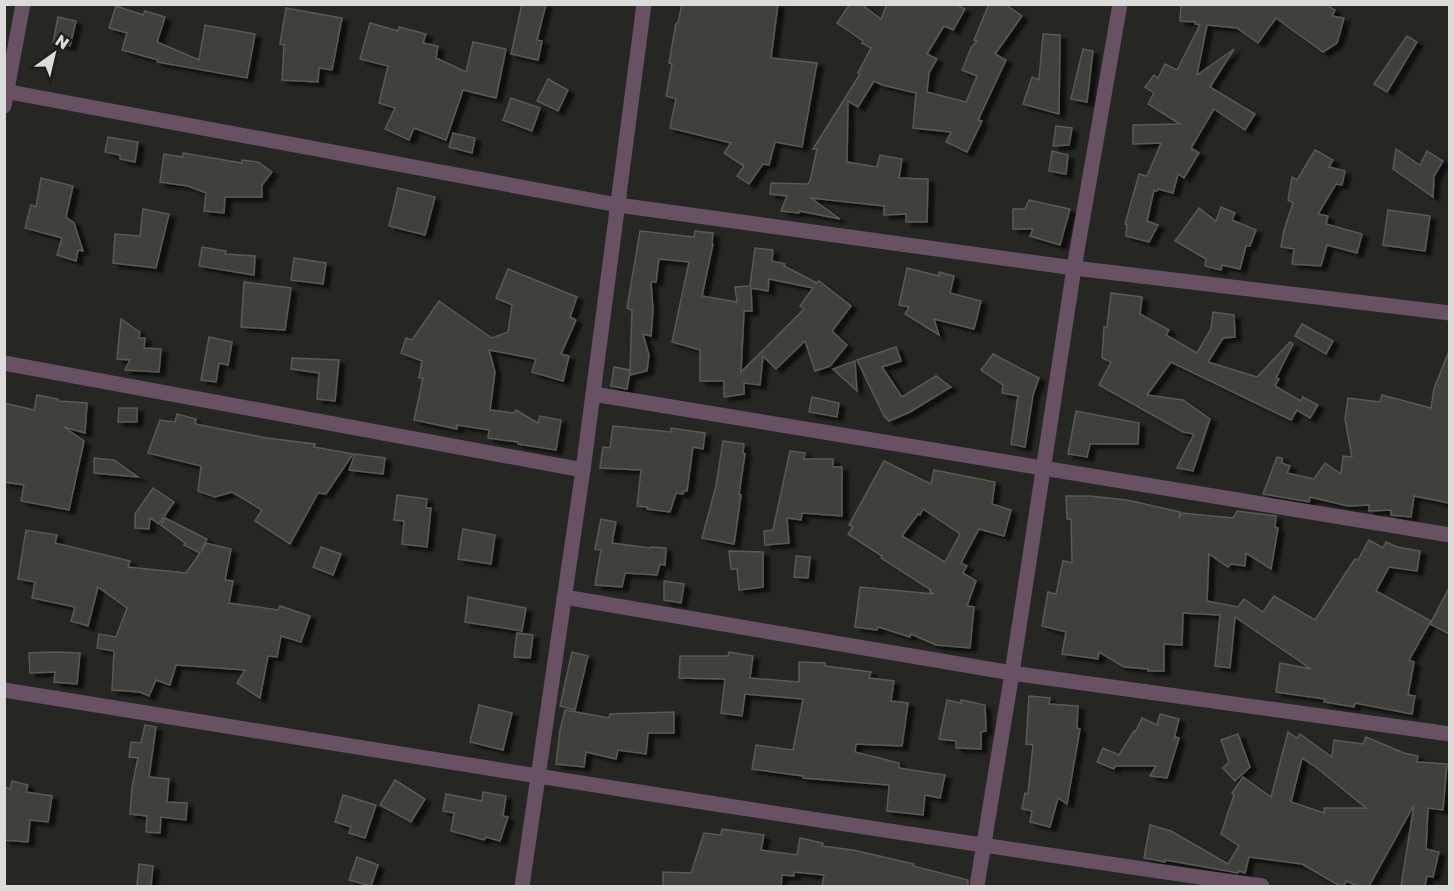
<svg xmlns="http://www.w3.org/2000/svg" width="1454" height="891" viewBox="0 0 1454 891" font-family="'Golos Text',sans-serif">
<style>
.building{fill:#40403c;stroke:#5a5a56;stroke-width:1.5;fill-rule:evenodd;filter:url(#shadow)}
.lines{fill:none;stroke-linecap:round;stroke-linejoin:round}
.minor{stroke:#695164;stroke-width:15}
</style>
<defs>
<filter id="shadow"><feDropShadow dx="6" dy="4" stdDeviation="1.5" flood-color="#0009"/></filter>
</defs>
<rect width="100%" height="100%" fill="#262723"/>
<g class="building">
<path d="M522,4H546L537,40L542,41L538,60L511,54Z"/>
<path d="M682,4H778L771,58L817,63L802,147L775,142L769,165L763,164L749,184L737,176L744,166L724,153L731,143L670,128L676,99L666,96L672,64L669,63L676,23H678Z"/>
<path d="M850,4H861L881,19L887,4H955L965,9L953,30L944,26L927,54L937,59L929,73L927,92L966,102L977,76L962,70L971,48L977,41L974,40L989,4H1005L1022,16L995,54L1006,60L978,120L982,121L967,152L946,142L951,132L913,128L916,93L882,85L874,81L858,107L848,101L847,162L877,167L880,155L902,159L899,178L928,179L927,222H906V214L884,215V206L811,198L840,219L799,211V213L781,211L787,196L770,194L771,183L808,184L810,181L817,149H813L860,74L858,73L871,48L862,43L863,41L837,23Z"/>
<path d="M1181,4H1325L1335,10L1332,16L1344,18L1337,43L1323,52L1276,18L1258,43L1237,28L1207,25L1197,75L1234,49L1210,87L1255,114L1245,130L1214,109L1191,148L1199,153L1184,178L1178,174L1173,193L1158,189L1157,191L1154,190L1147,221L1158,225L1149,242L1126,236L1127,225L1125,224L1139,174L1147,176L1161,143L1133,144V125L1180,124L1148,104L1154,93L1145,87L1154,75L1158,78L1165,64L1177,70L1200,25L1195,24V22L1180,21Z"/>
<path d="M116,6L143,15L145,11L165,17L157,42L199,60L205,25L255,34L247,78L157,62L158,60L122,50L127,33L109,28Z"/>
<path d="M286,8L342,18L332,70L319,68L318,82L282,80L284,45L280,44Z"/>
<path d="M58,17L76,21L70,46L53,43Z"/>
<path d="M370,23L398,31L399,27L426,34L423,43L438,46L436,58L466,72L473,42L506,49L496,98L463,90L446,140L414,128L409,140L385,129L395,108L379,103L388,66L360,59Z"/>
<path d="M1043,34L1060,35L1059,114L1023,104L1032,77L1039,80Z"/>
<path d="M1407,36L1417,42L1387,92L1374,84Z"/>
<path d="M1083,49L1093,51L1087,102L1071,99Z"/>
<path d="M548,79L568,90L558,111L537,101Z"/>
<path d="M511,98L540,108L532,131L503,120Z"/>
<path d="M1056,126L1072,128L1069,145L1053,146Z"/>
<path d="M453,133L475,138L472,153L449,147Z"/>
<path d="M108,137L138,142L135,162L120,159V155L105,152Z"/>
<path d="M1396,149L1420,165L1427,151L1443,161L1434,176L1433,197L1393,169Z"/>
<path d="M1315,150L1333,160L1329,167L1345,171L1342,185L1336,184L1318,214L1328,216L1326,224L1362,234L1357,253L1327,245L1321,266L1292,264L1294,249L1281,247L1284,230L1293,203L1288,200L1292,177L1297,180Z"/>
<path d="M1052,151L1068,155L1066,174L1049,171Z"/>
<path d="M183,153L242,163V160L258,162L272,172L262,185V197H225L224,213L204,211L206,193L188,186L160,182L164,154L183,157Z"/>
<path d="M41,178L73,186L66,217L74,223L83,251L78,250L76,261L57,255L62,238L25,228L31,205L36,207Z"/>
<path d="M398,188L435,197L425,235L389,226Z"/>
<path d="M1029,200L1070,209L1060,245L1030,236L1033,229H1013V209H1025Z"/>
<path d="M1221,207L1235,213L1232,220L1256,230L1250,246H1246L1240,269L1222,265L1221,270L1205,266L1206,259L1175,241L1199,208L1216,221Z"/>
<path d="M143,209L169,214L156,268L113,263L115,234L140,236Z"/>
<path d="M1388,210L1430,216L1425,251L1383,245Z"/>
<path d="M640,231L694,237L695,231L713,233L712,243L713,244L702,296L737,302L735,287L750,286L755,248L773,250L772,261L785,264L784,266L817,283L819,281L851,306L832,331L847,345L830,366L815,371L805,341L776,369L763,356L760,385L744,383V394L724,397V381H700V350L672,342L689,262L659,259L656,282H651L653,310L651,336L643,334L649,355L647,371L630,375V371L627,389L611,386L614,367L630,370L632,310L627,308ZM769,279L813,288L800,306L804,309L741,372L744,311H752L751,288L768,291Z"/>
<path d="M202,247L226,251L225,254L255,256L254,275L199,266Z"/>
<path d="M294,258L326,263L323,284L291,280Z"/>
<path d="M907,268L939,276V272L954,276L950,293L981,301L974,329L934,319L939,335L905,314L909,307L899,305Z"/>
<path d="M508,269L577,297L570,317L576,320L561,354L569,356L563,381L532,372L536,359L489,350L495,372L490,410L514,413L516,410L538,423L540,416L561,420L556,450L518,444V442L488,438L489,430L457,425V429L414,420L423,378H419L422,361L401,353L406,338L412,340L439,301L492,338L508,332L512,305L496,298Z"/>
<path d="M244,282L291,288L285,330L241,327Z"/>
<path d="M1111,293L1142,297L1140,314L1169,330L1166,335L1197,353L1211,329L1213,312L1234,315L1235,337L1223,338L1208,362L1257,377L1290,342L1293,344L1276,378L1279,379L1275,386L1301,401L1303,397L1318,405L1310,418L1297,410L1291,420L1171,362L1147,395L1183,400L1210,419L1193,471L1177,468L1194,434L1183,432L1099,385L1111,362L1102,358L1104,327H1107Z"/>
<path d="M121,319L140,332L139,338H145L144,348L161,349L159,372L125,370L130,360L117,359Z"/>
<path d="M1302,324L1333,341L1326,354L1295,336Z"/>
<path d="M209,337L232,342L228,365L219,363L216,382L201,380Z"/>
<path d="M896,347L901,361L882,367L902,397L936,376L951,387L910,412L889,421L884,416L857,360Z"/>
<path d="M1449,351V503L1414,496L1411,517L1391,515V510L1369,511V505L1348,506L1310,497L1309,502L1263,494L1277,457L1282,458V463L1290,466L1287,473L1314,479L1325,463L1341,474L1343,456L1352,457L1345,419L1348,398L1380,402L1382,395L1431,408L1434,389Z"/>
<path d="M993,354L1039,378L1033,395L1025,447L1011,444L1018,396L1002,393L1003,385L981,370Z"/>
<path d="M292,358L339,360L335,401L317,399L319,373L291,369Z"/>
<path d="M855,361L857,391L833,369Z"/>
<path d="M37,395L58,399V401L87,403L85,433L64,427L84,441L69,510L21,501L24,485L4,482V403L34,410Z"/>
<path d="M812,397L839,403L837,417L809,412Z"/>
<path d="M119,408H137V422H118Z"/>
<path d="M1076,411L1139,423L1138,444H1090L1087,457L1068,454Z"/>
<path d="M177,414L196,419L195,424L267,438L315,444L314,447L353,454L326,494L318,493L290,544L255,521L262,510L232,492L215,497L198,491L201,466L148,453L160,420L175,422Z"/>
<path d="M613,426L671,432V428L705,433L703,449L693,447L687,491H684L683,494L676,493L670,512L647,509V507L637,506L641,470L600,468L603,447L610,448Z"/>
<path d="M723,441L744,444L743,453L745,454L739,494L741,495L734,544L702,538L716,486Z"/>
<path d="M790,451L805,453L804,459H833V467H842V516L802,513L801,520L787,518L789,543L765,545L764,531L773,530Z"/>
<path d="M355,454L385,458L383,474L349,470Z"/>
<path d="M94,458L114,460L138,477L94,473Z"/>
<path d="M884,461L931,484L934,470L995,482L992,504L1011,510L1004,536L979,529L961,563L967,566L963,573L976,581L967,606L974,607L970,648L936,645L911,634L910,637L878,627L877,630L855,627L860,587L934,594L930,592L931,590L881,558L882,556L848,534L853,527L849,525ZM923,509L960,534L945,562L902,536L918,514L920,515Z"/>
<path d="M153,488L174,502L159,524L150,518L149,529L135,528V514Z"/>
<path d="M397,495L427,499L426,508H431L427,547L402,544L404,521L394,520Z"/>
<path d="M1066,496H1090L1127,500L1180,512L1179,518L1182,513L1233,518L1237,511L1276,516L1275,527L1278,528L1271,569L1246,553L1245,566L1231,564L1228,567L1209,554L1207,601L1238,607L1244,599L1263,612L1274,596L1315,620L1355,559L1358,560L1369,540L1383,548L1386,542L1397,547L1420,551L1417,571L1389,567L1376,591L1431,621L1409,660L1414,662L1408,695L1415,696L1412,714L1355,703L1354,707L1324,702L1325,699L1276,692L1280,663L1311,669L1235,617L1230,668L1215,666L1220,615L1183,613L1182,645L1164,644V671H1148V669L1124,667L1099,652L1098,659L1062,654L1066,632L1042,626L1048,592L1056,594L1063,561L1072,563L1071,519H1067Z"/>
<path d="M165,518L207,539L201,551L206,543L231,549L225,580L233,581L229,603L278,610L280,606L310,616L301,642L281,636L277,657L268,656L260,698L237,683L245,670L176,665L170,685L156,680L149,696L140,692L112,690L114,651L97,648L99,634L116,637L127,608L98,587L88,626L71,621L75,607L32,598L35,582L18,579L26,530L57,535L55,543L130,561L128,567L186,573L200,553L184,545L185,543L161,525Z"/>
<path d="M601,519L616,522L612,543L651,548V547L666,548L665,565L660,564L657,575L625,573L622,587L595,585L601,550L595,549Z"/>
<path d="M463,529L495,535L491,564L458,559Z"/>
<path d="M321,547L341,554L333,575L313,567Z"/>
<path d="M729,551L763,552V587L739,590L737,569H731Z"/>
<path d="M796,556L810,557L808,578L794,577Z"/>
<path d="M664,581L684,584L681,603L664,600Z"/>
<path d="M1449,588V634L1430,624Z"/>
<path d="M468,597L526,608L522,631L465,622Z"/>
<path d="M517,633L533,635L530,658L514,657Z"/>
<path d="M56,652L80,653L77,684L54,682L55,672L30,673L29,653Z"/>
<path d="M572,652L588,656L575,710L560,706Z"/>
<path d="M729,652L753,656L750,678L799,682V662L825,663V666L871,672L869,678L894,681L891,701L908,703L902,746L856,744L855,752L899,763V768L945,775L940,798L925,795L923,815L887,811L889,785L803,778V776L752,769L756,745L793,750L803,699L745,694L742,716L721,713L725,679L679,678L680,656H728Z"/>
<path d="M1029,696L1050,698L1049,704L1078,706L1077,728L1080,729L1067,804L1058,798L1050,827L1030,822L1032,811L1022,809L1025,793L1028,794L1033,745L1026,744Z"/>
<path d="M947,700L961,703V700L985,705L986,731L981,732V749L956,748V741L939,739Z"/>
<path d="M479,705L512,713L503,750L470,742Z"/>
<path d="M565,710L609,718L610,714L674,712V733H648L646,754L618,750L616,759L586,752L584,767L556,764L560,730Z"/>
<path d="M1160,714L1179,719L1174,739L1176,737L1179,738L1167,778L1150,776L1156,766H1115L1114,769L1097,762L1103,748L1119,755L1134,731L1135,732L1142,718L1157,725Z"/>
<path d="M145,725L156,727L149,777L169,779L167,802L187,803L186,820L161,817L160,833L146,832L147,816L130,814L132,787L138,758L129,757L131,742L141,743Z"/>
<path d="M1288,732L1297,738L1300,734L1332,757L1334,740L1363,744L1366,737L1404,753L1418,756L1417,762L1447,764L1443,810L1428,808L1426,849L1439,852L1433,877L1427,876L1425,886H1401L1414,805L1369,886H1357L1347,881L1343,886H1340L1302,864L1249,857L1245,873L1239,871L1238,873L1177,862L1165,860V862L1144,858L1150,825L1171,831L1228,864L1239,846L1221,834L1234,795L1232,793L1243,777L1271,797ZM1302,758L1317,768L1366,808H1324V813L1291,802Z"/>
<path d="M1238,734L1250,767L1235,781L1223,768L1229,762L1221,740Z"/>
<path d="M395,780L425,799L411,822L380,805Z"/>
<path d="M12,781L28,785L26,792L52,796L48,822L30,820L28,842L4,840V787L10,789Z"/>
<path d="M483,792L506,796L503,816L508,817L500,841L486,837L484,840L451,831L454,813L443,811L446,794L482,801Z"/>
<path d="M343,795L376,805L365,838L349,833L351,827L335,822Z"/>
<path d="M722,829L764,835L761,850L797,855L800,838L823,843L822,846L853,850L914,864L913,866L968,880V886H822L824,875L794,872V876L782,875L781,886H663V872L691,873L704,833L721,835Z"/>
<path d="M357,857L378,865L371,886L349,880Z"/>
<path d="M139,864L153,866L151,886H137Z"/>
</g>
<g class="lines">
<g class="minor">
<path d="M4,91L618,205L1074,268L1450,313"/>
<path d="M4,106L23,4"/>
<path d="M4,363L583,470"/>
<path d="M593,394L1450,535"/>
<path d="M564,597L1012,673L1450,734"/>
<path d="M4,690C423,758 842,826 1262,886"/>
<path d="M522,886L583,470L644,4"/>
<path d="M977,886L1012,673L1074,268L1120,4"/>
</g>
</g>
<rect width="1454" height="891" fill="none" stroke="#dbdbd9" stroke-width="12"/>
<g transform="translate(54 54) rotate(34)" stroke="#1d1d1a" stroke-width="4.5" paint-order="stroke">
<path d="M0-4.5L10 22L0 15L-10 22Z" fill="#dbdbd9"/>
<text y="-9" font-size="16" font-weight="bold" text-anchor="middle" fill="#dbdbd9">N</text>
</g>
</svg>
